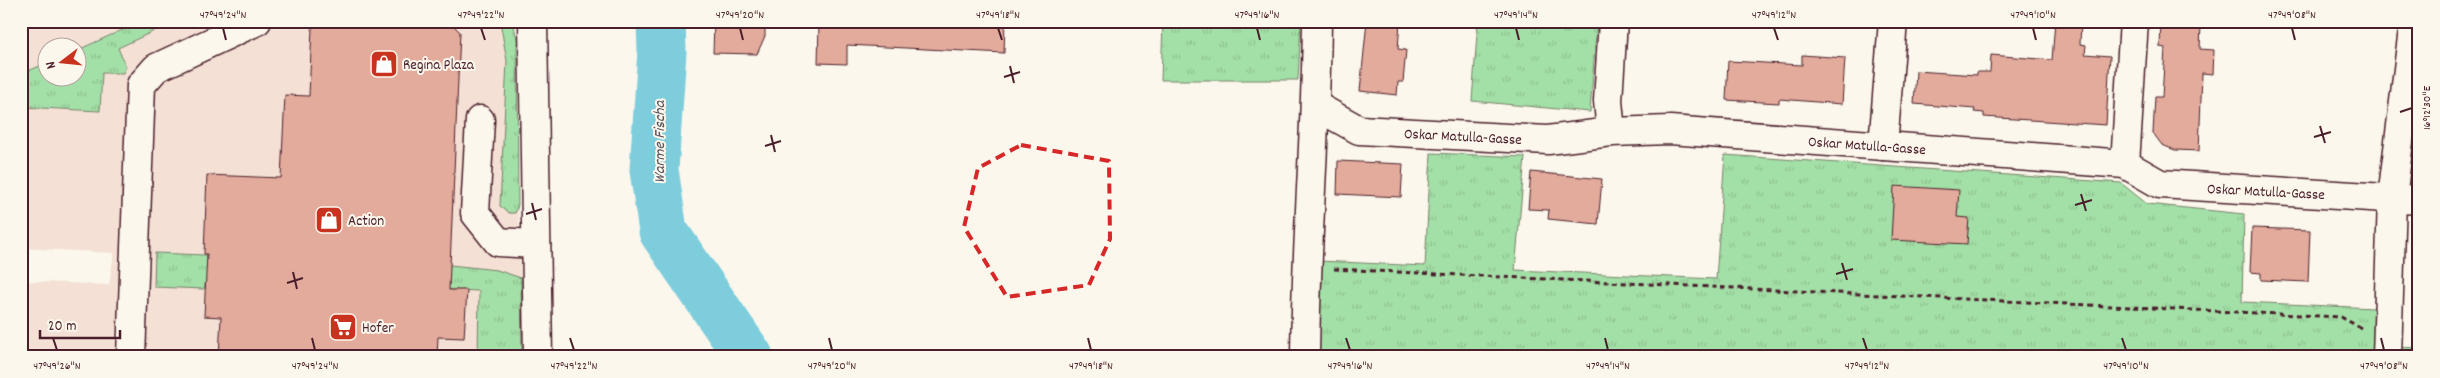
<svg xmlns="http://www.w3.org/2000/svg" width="2440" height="378" viewBox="0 0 2440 378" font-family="Dekko,sans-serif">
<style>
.built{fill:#f4e0d4}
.grass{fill:url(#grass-tufts);stroke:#768069}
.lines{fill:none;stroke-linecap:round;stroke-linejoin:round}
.river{stroke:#7ecddc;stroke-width:49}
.building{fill:#e3ab9c;stroke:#4a1f2b}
.minor-casing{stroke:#4a1f2b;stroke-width:31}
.path{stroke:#4a1f2b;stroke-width:3;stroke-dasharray:5 4;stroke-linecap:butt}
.minor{stroke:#fbf7ec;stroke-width:28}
.marked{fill:none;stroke:#d62828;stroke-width:4;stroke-dasharray:10 6;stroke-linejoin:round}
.ticks{fill:none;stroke:#4a1f2b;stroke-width:2}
.labels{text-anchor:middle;stroke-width:4;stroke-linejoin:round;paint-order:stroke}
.poi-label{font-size:15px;fill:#4a1f2b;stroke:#fbf7ec;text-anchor:start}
.street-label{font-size:15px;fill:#4a1f2b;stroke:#fbf7ec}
.water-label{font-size:16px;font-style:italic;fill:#5a5360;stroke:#fbf7ec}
.neatline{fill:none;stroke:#4a1f2b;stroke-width:2}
.ticks-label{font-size:12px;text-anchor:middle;fill:#4a1f2b}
</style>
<defs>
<pattern id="grass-tufts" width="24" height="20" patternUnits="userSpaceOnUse" patternTransform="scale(1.25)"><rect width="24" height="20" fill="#a3e0a7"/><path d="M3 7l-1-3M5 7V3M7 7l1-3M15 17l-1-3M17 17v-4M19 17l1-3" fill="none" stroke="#8ec090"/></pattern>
</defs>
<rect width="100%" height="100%" fill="#fbf7ec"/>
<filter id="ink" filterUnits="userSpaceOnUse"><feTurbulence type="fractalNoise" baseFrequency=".02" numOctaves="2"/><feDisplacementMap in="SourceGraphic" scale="10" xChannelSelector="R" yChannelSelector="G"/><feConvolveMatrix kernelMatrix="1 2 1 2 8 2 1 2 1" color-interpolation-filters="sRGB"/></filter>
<g filter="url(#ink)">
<g class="built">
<path d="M21,21H142L78,50V48H48L47,63L21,74Z"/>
<path d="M175,21H513L517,39L518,205L521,278L497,270L155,254L154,287L205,288V280L479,291L478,357H21V281L109,285L114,253L21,248V107L100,111L102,73H123L117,48Z"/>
</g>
<g class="grass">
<path d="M142,21H175L118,48L126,67L123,73H102L100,111L21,107V74L47,63L48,78H78V50Z"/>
<path d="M500,21H513L517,39L518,205L515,213H509L500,206L507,61Z"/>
<path d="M1163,21H1301L1298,80H1161Z"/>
<path d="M1478,21H1597L1590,112L1472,101Z"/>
<path d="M1431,153L1525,157L1515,270L1716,279L1725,155L2121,183L2147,204L2244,214L2242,302L2374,308L2376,346L2419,348V357H1318L1319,261L1425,266Z"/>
<path d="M155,253L450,265L497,270L521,278L522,357H478L479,291L206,280L204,289L154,287Z"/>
</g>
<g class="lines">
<path class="river" d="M661,21L662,51L654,170L663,231L749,357"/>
</g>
<g class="building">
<path d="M319,21H449L460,32L449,290H467L464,338L438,337L437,357H219L221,317L204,316L207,254H204L207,175L281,178L285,95L309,96L312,28Z"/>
<path d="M714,21H765V36L757,54L713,53Z"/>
<path d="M878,21H1005L1004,53L847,45V64L818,63L819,23L878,24Z"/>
<path d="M1367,21H1400L1398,49L1406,50L1403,82H1398L1397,95L1360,91Z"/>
<path d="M2055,21H2081L2080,44L2086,45L2085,54L2110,56L2106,125L1984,117V113L1974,112L1975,109L1914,104L1916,71L1977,75V72H1990L1991,55L2052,60Z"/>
<path d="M2161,21H2198V23L2201,24L2200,49L2214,50L2213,74L2202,73L2199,151L2175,150L2162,145L2153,133L2155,97H2162L2165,48L2160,47Z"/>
<path d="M1802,55L1845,58L1842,104L1779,99V103L1726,100L1728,61L1802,65Z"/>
<path d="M1338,161L1403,164L1401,197L1337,194Z"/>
<path d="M1531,172L1602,179L1598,224L1548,219L1549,210L1528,209Z"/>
<path d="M1894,186L1959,190L1957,217L1969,218L1967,244L1891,240Z"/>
<path d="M2252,228L2310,230L2308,282L2261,280V273L2250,272Z"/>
</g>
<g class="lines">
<g class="minor-casing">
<g id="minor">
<path d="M533,21L538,357"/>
<path d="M1316,106L1359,130L1548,140L1611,132L1670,130L2125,164L2160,184L2419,200"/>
<path d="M480,120L475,213L498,242L536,244"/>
<path d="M1611,132L1608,101L1613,21"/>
<path d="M1883,146L1893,21"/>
<path d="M2125,164L2134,21"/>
<path d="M131,357L141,85L156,68L257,21"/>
<path d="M1305,357C1306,245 1316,133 1317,21"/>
<path d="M2387,357L2392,198L2414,21"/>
</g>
</g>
<path class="path" d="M1334,269L2341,317L2361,328"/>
<use href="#minor" class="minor"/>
</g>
</g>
<path class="marked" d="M1021,145L1109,161L1110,239L1089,285L1007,297L964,227L978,168Z"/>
<path class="ticks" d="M223,28L226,40M481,28L485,40M740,28L743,40M998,28L1002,40M1257,28L1260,40M1516,28L1519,40M1774,28L1778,40M2033,28L2036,40M2292,28L2295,40M1010,66L1014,83M1004,77L1020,72M2400,112L2412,108M2320,126L2325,143M771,135L775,152M2314,137L2331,132M765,146L781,141M2081,194L2086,211M532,203L536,220M2075,205L2092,200M526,214L542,209M1842,263L1847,280M293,272L297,289M1836,274L1853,269M287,283L303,278M53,338L57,350M312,338L315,350M570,338L574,350M829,338L832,350M1088,338L1091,350M1346,338L1350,350M1605,338L1608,350M1863,338L1867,350M2122,338L2126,350M2381,338L2384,350"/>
<defs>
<g id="shop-square" transform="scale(1.4375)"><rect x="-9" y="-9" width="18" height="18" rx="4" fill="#c8321e" stroke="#fbf7ec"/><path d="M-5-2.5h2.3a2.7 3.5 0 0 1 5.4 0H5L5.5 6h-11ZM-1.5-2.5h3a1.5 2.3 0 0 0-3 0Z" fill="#fff"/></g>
<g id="supermarket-square" transform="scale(1.4375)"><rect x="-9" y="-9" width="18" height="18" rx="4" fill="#c8321e" stroke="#fbf7ec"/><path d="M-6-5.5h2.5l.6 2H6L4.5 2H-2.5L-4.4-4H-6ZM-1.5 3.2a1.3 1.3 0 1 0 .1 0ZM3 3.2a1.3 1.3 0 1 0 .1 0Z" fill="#fff"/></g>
</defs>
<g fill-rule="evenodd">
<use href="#shop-square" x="384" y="64"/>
<use href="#shop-square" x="329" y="220"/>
<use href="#supermarket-square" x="343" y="327"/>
</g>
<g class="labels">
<g class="poi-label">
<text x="403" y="69">Regina Plaza</text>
<text x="348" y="225">Action</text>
<text x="362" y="332">Hofer</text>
</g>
<g class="street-label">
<text transform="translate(1463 136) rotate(3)" y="5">Oskar Matulla-Gasse</text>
<text transform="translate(1867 145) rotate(4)" y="5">Oskar Matulla-Gasse</text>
<text transform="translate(2266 191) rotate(3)" y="5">Oskar Matulla-Gasse</text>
</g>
<g class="water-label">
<text transform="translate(658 142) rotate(-90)" y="6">Warme Fischa</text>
</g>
</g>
<rect width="2440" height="378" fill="none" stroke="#fbf7ec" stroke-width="55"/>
<g transform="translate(62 62) rotate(254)"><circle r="24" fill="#fbf7ec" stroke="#b4a19f"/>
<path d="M0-4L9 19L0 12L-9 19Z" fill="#c8321e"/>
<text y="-8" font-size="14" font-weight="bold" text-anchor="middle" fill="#4a1f2b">N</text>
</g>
<path d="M40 330v8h80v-8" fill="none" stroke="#4a1f2b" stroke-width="2.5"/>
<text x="48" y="330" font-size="15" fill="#4a1f2b" stroke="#fbf7ec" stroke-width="4" paint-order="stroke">20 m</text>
<rect x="28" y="28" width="2384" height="322" class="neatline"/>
<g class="ticks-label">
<text x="223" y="18">47°49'24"N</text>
<text x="481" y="18">47°49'22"N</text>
<text x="740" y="18">47°49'20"N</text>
<text x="998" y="18">47°49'18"N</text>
<text x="1257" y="18">47°49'16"N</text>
<text x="1516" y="18">47°49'14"N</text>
<text x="1774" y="18">47°49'12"N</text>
<text x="2033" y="18">47°49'10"N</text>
<text x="2292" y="18">47°49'08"N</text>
<text transform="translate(2426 108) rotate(-90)" y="4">16°12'30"E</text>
<text x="57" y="369">47°49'26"N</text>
<text x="315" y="369">47°49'24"N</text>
<text x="574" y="369">47°49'22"N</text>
<text x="832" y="369">47°49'20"N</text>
<text x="1091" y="369">47°49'18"N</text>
<text x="1350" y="369">47°49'16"N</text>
<text x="1608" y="369">47°49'14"N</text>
<text x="1867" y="369">47°49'12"N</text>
<text x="2126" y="369">47°49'10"N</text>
<text x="2384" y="369">47°49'08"N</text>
</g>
</svg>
